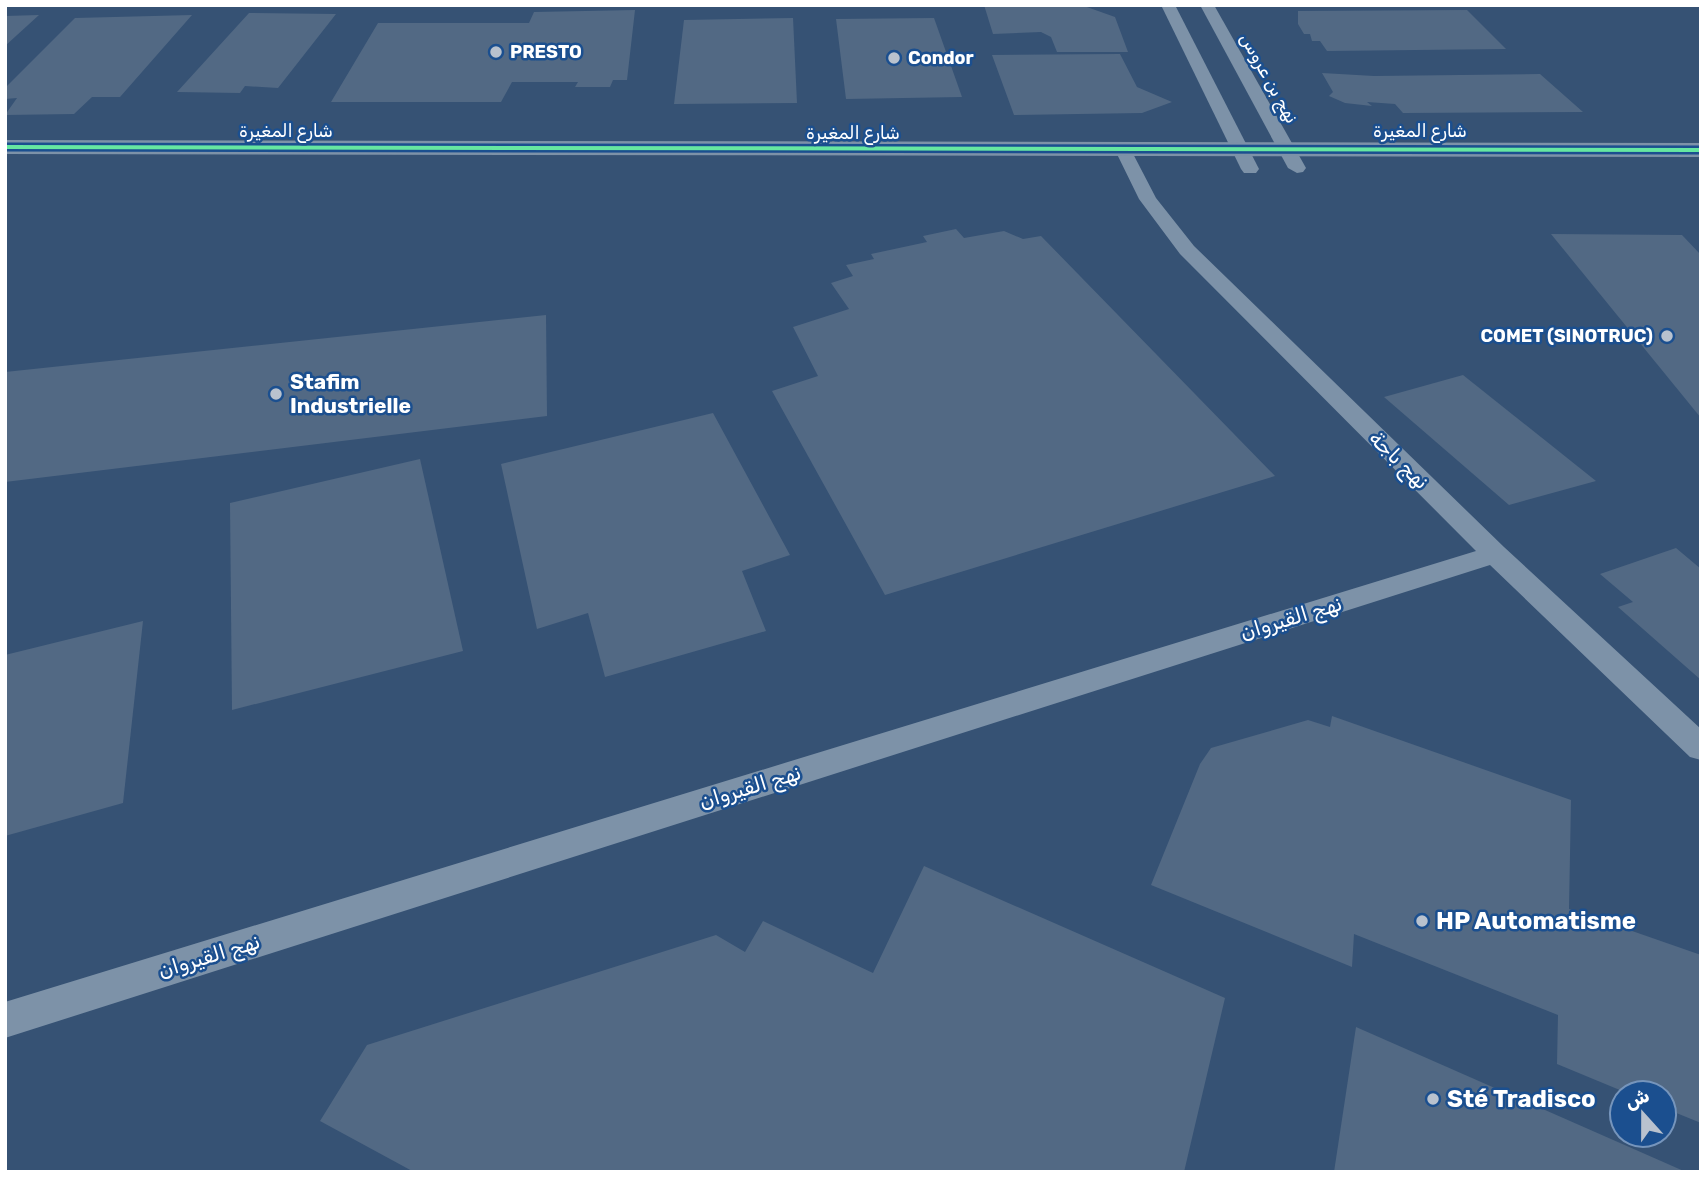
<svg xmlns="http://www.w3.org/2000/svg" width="1706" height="1177" viewBox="0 0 1706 1177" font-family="Rubik,Cairo,sans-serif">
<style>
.building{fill:#526984}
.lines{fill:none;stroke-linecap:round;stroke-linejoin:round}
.service{fill:#7d92a8;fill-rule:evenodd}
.minor{fill:#7d92a8;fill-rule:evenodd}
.cycleway-casing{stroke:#1b4f8f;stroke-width:5}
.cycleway{fill:#66e7a1;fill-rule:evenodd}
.poi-dot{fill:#b9c2ce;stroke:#1b4f8f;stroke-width:2.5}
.labels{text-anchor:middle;stroke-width:5;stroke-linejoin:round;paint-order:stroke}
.far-poi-label{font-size:18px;font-weight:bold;fill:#fff;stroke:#1b4f8f;text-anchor:start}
.far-street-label{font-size:18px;fill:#fff;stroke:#1b4f8f}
.poi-label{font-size:21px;font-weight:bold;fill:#fff;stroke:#1b4f8f;text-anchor:start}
.street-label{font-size:21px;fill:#fff;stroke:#1b4f8f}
.near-poi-label{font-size:24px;font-weight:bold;fill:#fff;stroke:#1b4f8f;text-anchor:start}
</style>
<rect width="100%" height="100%" fill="#365274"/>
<g class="building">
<path d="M984,5L1084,6L1115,17L1128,52H1057L1051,37L1041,32L993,34Z"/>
<path d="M635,10L627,80H613L610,87H575L578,82H512L501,102H331L378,23H529L534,12Z"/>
<path d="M1467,10L1506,49L1327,51L1320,41H1312L1310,34H1304L1298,24V11Z"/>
<path d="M249,13L336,14L278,88L245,86L240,93L177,92Z"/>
<path d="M39,15L5,46V16Z"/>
<path d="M192,15L120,97H92L74,114L5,115L17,98L5,99V88L75,18Z"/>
<path d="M793,18L797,103L674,104L684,20Z"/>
<path d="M934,18L962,97L846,99L836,19Z"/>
<path d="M1120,54L1137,87L1172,102L1142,113L1014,115L992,55Z"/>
<path d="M1322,73L1374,76L1540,74L1583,112L1403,113L1395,104L1367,102L1372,106L1345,103L1329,96L1333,92Z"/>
<path d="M956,229L964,238L1004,231L1023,239L1041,236L1275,476L885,595L772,391L818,376L793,327L849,309L831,283L853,276L846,265L874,259L871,254L927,242L923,236Z"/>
<path d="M1551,234L1682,235L1701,255V418Z"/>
<path d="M546,315L547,416L5,482V372Z"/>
<path d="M1463,375L1596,481L1509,505L1384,397Z"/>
<path d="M713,413L790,555L742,571L766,631L605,677L588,613L537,629L501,464Z"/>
<path d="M420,459L463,651L232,710L230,503Z"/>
<path d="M1676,548L1701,569V680L1618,607L1633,602L1600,574Z"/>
<path d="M143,621L123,803L5,836V655Z"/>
<path d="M1332,716L1571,800L1569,909L1701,955V1123L1664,1108V1093H1627L1557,1064L1558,1015L1354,934L1352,967L1151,885L1200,764L1211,748L1308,720L1330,727Z"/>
<path d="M924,866L1225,998L1184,1172H414L320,1121L367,1045L716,935L745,952L763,921L873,973Z"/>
<path d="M1356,1027L1686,1172H1334Z"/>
</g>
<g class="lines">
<g class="service">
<path d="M1161,5H1175L1259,169L1256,173H1244L1241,169Z"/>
<path d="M1200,5H1214L1306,168L1303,172L1297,173L1288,168Z"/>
<path d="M1123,145L1129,146L1156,198L1194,246L1504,547L1701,729V760L1690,757L1490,565L5,1038V1002L1476,551L1180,254L1139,199L1115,150Z"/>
</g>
<path class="minor" d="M5,140L1701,143V157L5,154Z"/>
<g class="cycleway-casing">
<path id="cycleway" d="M5,145L1701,148V152L5,149Z"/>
</g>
<use href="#cycleway" class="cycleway"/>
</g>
<g class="poi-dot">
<circle cx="496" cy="52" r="7"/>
<circle cx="894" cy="58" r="7"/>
<circle cx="1667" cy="336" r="7"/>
<circle cx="276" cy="394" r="7"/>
<circle cx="1422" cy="921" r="7"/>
<circle cx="1433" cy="1099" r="7"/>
</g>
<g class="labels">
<g class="far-poi-label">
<text x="510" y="58">PRESTO</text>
<text x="908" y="64">Condor</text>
<text x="1653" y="342" text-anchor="end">COMET (SINOTRUC)</text>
</g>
<g class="far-street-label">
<text transform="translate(1269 78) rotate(61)" y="6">نهج بن عروس</text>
<text x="286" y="137">شارع المغيرة</text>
<text x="1420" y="137">شارع المغيرة</text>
<text x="853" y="139">شارع المغيرة</text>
</g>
<g class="poi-label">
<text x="290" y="389">Stafim<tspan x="290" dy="24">Industrielle</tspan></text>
</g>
<g class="street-label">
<text transform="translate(1399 460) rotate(44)" y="7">نهج باجة</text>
<text transform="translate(1291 618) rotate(-17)" y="7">نهج القيروان</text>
<text transform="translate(750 787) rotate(-17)" y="7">نهج القيروان</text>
<text transform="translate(209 956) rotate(-17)" y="7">نهج القيروان</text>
</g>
<g class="near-poi-label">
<text x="1436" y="929">HP Automatisme</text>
<text x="1447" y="1107">Sté Tradisco</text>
</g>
</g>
<rect width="1706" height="1177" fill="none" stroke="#ffffff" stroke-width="14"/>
<g transform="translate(1643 1114) rotate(339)"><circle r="33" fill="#1b4f8f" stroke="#7695bc" stroke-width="2"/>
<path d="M0-5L12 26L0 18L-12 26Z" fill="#b9c2ce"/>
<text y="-10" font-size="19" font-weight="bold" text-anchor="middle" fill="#ffffff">ش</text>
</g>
</svg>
